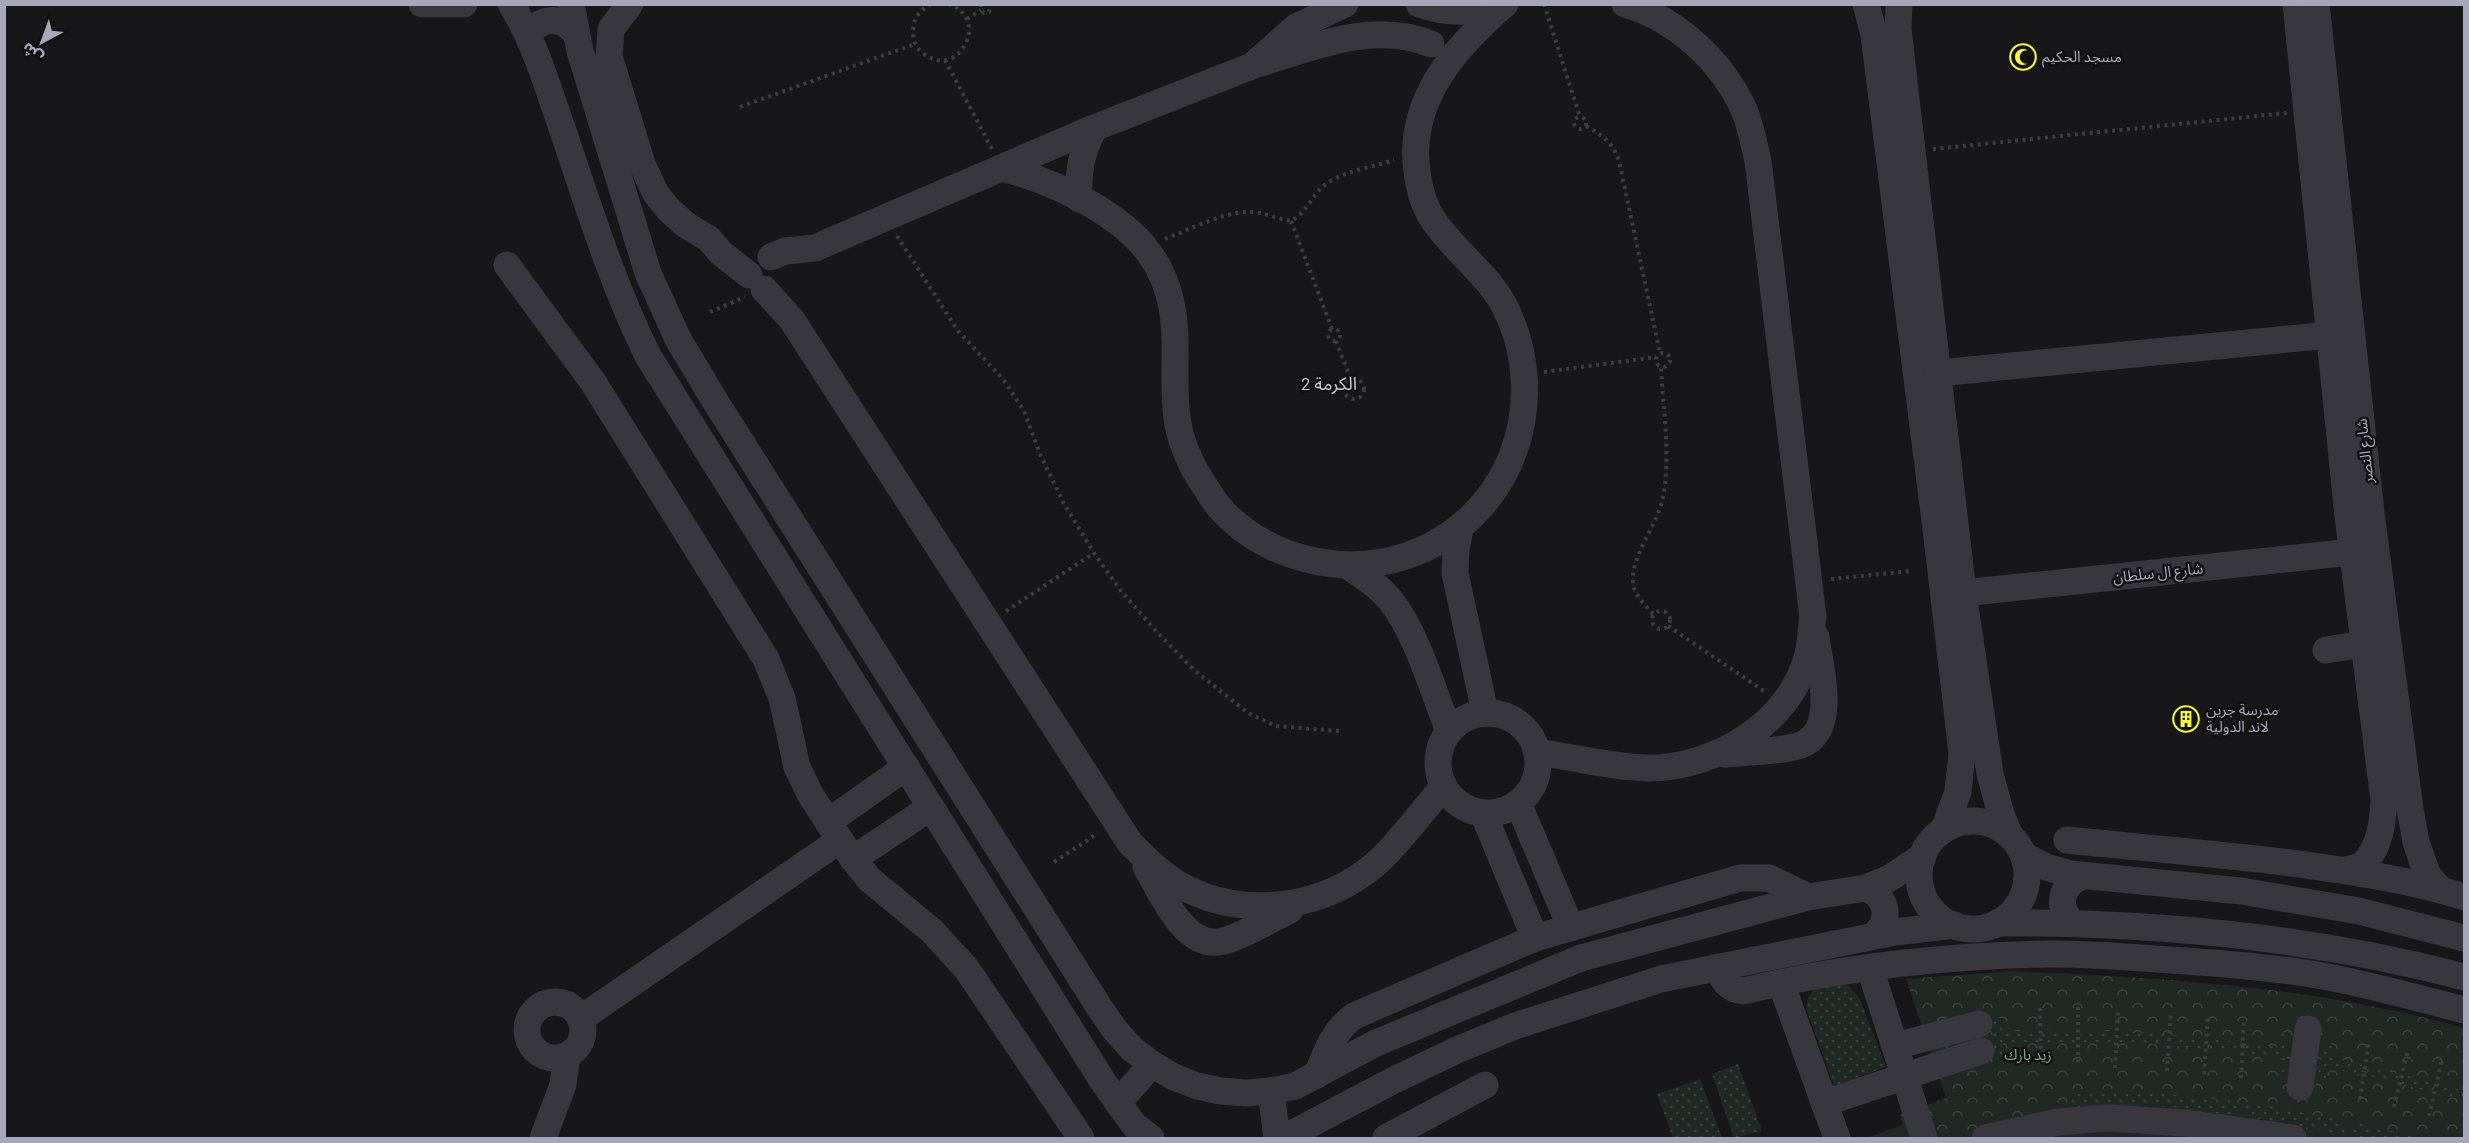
<svg xmlns="http://www.w3.org/2000/svg" width="2469" height="1143" viewBox="0 0 2469 1143" font-family="Barlow,'Noto Sans Arabic',sans-serif">
<style>
.park{fill:url(#park-crowns)}
.garden{fill:url(#garden-dots)}
.lines{fill:none;stroke-linecap:round;stroke-linejoin:round}
.path{stroke:#3d3d44;stroke-width:4;stroke-dasharray:3 4.5;stroke-linecap:butt}
.minor{stroke:#38373d;stroke-width:27}
.labels{text-anchor:middle;stroke-width:5;stroke-linejoin:round;paint-order:stroke}
.poi-label{font-size:15px;fill:#a8a7b9;stroke:#121113;text-anchor:start}
.street-label{font-size:15px;fill:#a8a7b9;stroke:#121113}
.park-label{font-size:15px;fill:#7da58d;stroke:#121113}
.quarter-label{font-size:18px;fill:#c9c8d5;stroke:#121113}
</style>
<defs>
<pattern id="park-crowns" width="20" height="18" patternUnits="userSpaceOnUse" patternTransform="scale(1.5)"><rect width="20" height="18" fill="#202823"/><path d="M2 6a3 3 0 1 1 6 0M12 15a3 3 0 1 1 6 0" fill="none" stroke="#3e4441"/></pattern>
<pattern id="garden-dots" width="8" height="8" patternUnits="userSpaceOnUse" patternTransform="scale(1.5)"><rect width="8" height="8" fill="#202823"/><path d="M2 2h.1M6 6h.1" fill="none" stroke="#3e4441" stroke-width="1.8" stroke-linecap="round"/></pattern>
</defs>
<rect width="100%" height="100%" fill="#171618"/>
<path class="park" d="M2011,971C2166,978 2314,986 2464,1028V1138H1866L1903,1125L1900,1115L1946,1098L1906,979Z"/>
<g class="garden">
<path d="M1839,981L1848,985L1860,999L1886,1067L1834,1086L1806,1008L1808,998L1813,990Z"/>
<path d="M1994,1018H2002L2003,1031H2039V1043L2003,1042L2002,1057H1994Z"/>
<rect x="2042" y="1030" width="34" height="12"/>
<rect x="2080" y="1031" width="34" height="11"/>
<path d="M2119,1032L2167,1035L2166,1045L2119,1042Z"/>
<path d="M2281,1032L2289,1033L2285,1073L2278,1072L2279,1057L2245,1054L2246,1044L2280,1047Z"/>
<path d="M2173,1035L2202,1038L2201,1049L2172,1045Z"/>
<path d="M2211,1039L2240,1043L2239,1053L2209,1050Z"/>
<path d="M2325,1042L2332,1044L2330,1057L2362,1065L2361,1075L2328,1067L2324,1083L2317,1081Z"/>
<path d="M1738,1064L1762,1131L1734,1138L1712,1074Z"/>
<path d="M2368,1066L2399,1074L2397,1083L2366,1075Z"/>
<path d="M2404,1075L2435,1083L2432,1092L2401,1084Z"/>
<path d="M1700,1079L1722,1138H1673L1657,1094Z"/>
<path d="M2439,1084L2464,1091V1100L2437,1094Z"/>
<path d="M2069,1090L2154,1093L2238,1101L2236,1117C2180,1105 2126,1102 2070,1108Z"/>
<path d="M2247,1102L2346,1121L2344,1135L2245,1116Z"/>
<path d="M2355,1123L2420,1138L2353,1137Z"/>
</g>
<g class="lines">
<g class="path">
<path d="M931,4C920,10 914,17 913,30C912,39 916,48 924,54C959,80 991,19 949,4"/>
<path d="M981,4V10L984,13L989,12L991,4"/>
<path d="M1544,4L1580,117"/>
<path d="M967,19L981,10"/>
<path d="M945,60L992,149"/>
<path d="M740,107L915,44"/>
<circle cx="1580" cy="123" r="6"/>
<path d="M1586,126C1602,135 1613,142 1619,161L1660,353"/>
<path d="M1933,149L2287,113"/>
<path d="M1291,221L1332,329"/>
<path d="M897,236L958,331L1003,379L1024,411L1040,454L1063,502L1094,553L1121,591L1156,631L1194,670L1248,713L1276,726L1339,731"/>
<path d="M1165,239C1188,230 1225,211 1250,212C1264,212 1277,219 1291,221C1307,213 1312,194 1327,183C1345,171 1373,167 1394,160"/>
<path d="M710,312L745,297"/>
<circle cx="1334" cy="335" r="6"/>
<path d="M1336,341L1351,380"/>
<circle cx="1663" cy="360" r="7"/>
<path d="M1544,372L1656,357"/>
<circle cx="1354" cy="389" r="10"/>
<path d="M1831,579L1910,571"/>
<path d="M1006,611L1094,553"/>
<circle cx="1661" cy="620" r="9"/>
<path d="M1653,614C1645,605 1635,596 1633,584C1630,557 1658,524 1663,497C1671,455 1663,409 1661,367"/>
<path d="M1668,626L1764,691"/>
<path d="M1054,862L1098,833"/>
<path d="M2078,1007V1066"/>
<path d="M2040,1008L2041,1066"/>
<path d="M2115,1068L2118,1009"/>
<path d="M2167,1071L2171,1012"/>
<path d="M2204,1074L2208,1015"/>
<path d="M2241,1078L2244,1019"/>
<path d="M2360,1099L2369,1041"/>
<path d="M2394,1107L2408,1050"/>
<path d="M2429,1116L2442,1059"/>
</g>
<g class="minor">
<path d="M422,4H464"/>
<path d="M511,4C535,42 547,86 562,128C588,205 612,283 648,356L1102,1080L1134,1125L1151,1138"/>
<path d="M571,4L580,51L648,273L678,339L715,401L1101,1010L1115,1030L1132,1049L1152,1064L1174,1077L1197,1086L1221,1091L1246,1093L1271,1091L1295,1086L1376,1043L1581,958L1808,897L1866,888L1890,878L1923,856"/>
<path d="M630,4L611,29L609,56L642,164L656,194L670,211L686,225L709,239L721,253L749,275"/>
<path d="M1419,4C1448,14 1474,13 1503,5"/>
<path d="M1866,4L1874,35L1937,537L1962,753L1958,792L1944,829"/>
<path d="M1899,4L1898,29L1963,593L1990,774L2001,814L2010,836"/>
<path d="M2296,4L2348,516L2384,800C2383,822 2380,848 2363,864C2359,867 2350,869 2345,870"/>
<path d="M2316,4L2371,513L2410,809L2416,842L2427,874L2440,889"/>
<path d="M528,35C541,16 562,16 576,34"/>
<path d="M1261,63C1316,46 1374,21 1431,44"/>
<path d="M1002,168C1056,182 1133,217 1159,269C1185,319 1170,366 1177,418C1180,441 1191,466 1204,485C1209,492 1213,500 1219,507C1265,559 1342,577 1406,556C1510,521 1553,404 1505,307C1487,273 1455,252 1434,221C1424,207 1419,188 1417,171C1407,101 1455,47 1505,4"/>
<path d="M1079,199C1078,170 1081,154 1094,128"/>
<path d="M771,257L785,251L815,248L1094,128L1252,66L1296,27L1345,4"/>
<path d="M507,265L593,382L766,659L782,698L797,767L810,794L828,822L853,859L869,879L932,931L966,968L1081,1138"/>
<path d="M764,289L792,320L1130,843C1145,858 1160,873 1178,884C1237,918 1313,911 1367,871C1394,851 1421,812 1444,786"/>
<path d="M1938,373L2330,335"/>
<path d="M1460,528L1456,550L1455,573L1485,712"/>
<path d="M1348,566C1363,576 1379,586 1391,601C1417,634 1433,691 1449,731"/>
<path d="M1963,593L2352,552"/>
<path d="M2326,650L2364,644"/>
<circle cx="1488" cy="763" r="50"/>
<path d="M1537,752C1573,757 1610,767 1646,768C1715,769 1791,723 1808,654C1811,642 1811,629 1813,617L1758,161C1754,145 1751,127 1745,112C1723,62 1677,19 1625,4"/>
<path d="M1725,754C1747,752 1772,752 1794,747C1841,737 1820,670 1816,637"/>
<path d="M1518,803L1571,928"/>
<path d="M1483,813L1535,938"/>
<circle cx="1973" cy="875" r="54"/>
<path d="M828,822L906,767"/>
<path d="M2067,840C2145,848 2222,854 2299,864C2354,872 2411,880 2464,897"/>
<path d="M2023,855L2046,867L2070,874L2241,891L2359,911L2464,938"/>
<path d="M853,859L931,807"/>
<path d="M1146,867C1161,892 1183,947 1219,942C1238,939 1271,919 1290,910"/>
<path d="M1866,888C1888,897 1892,921 1873,936"/>
<path d="M1997,923C2155,922 2312,937 2464,977"/>
<path d="M2073,923C2055,906 2061,884 2083,876"/>
<path d="M1717,967C1723,980 1728,990 1744,991C1842,967 1945,956 2046,954C2087,953 2129,957 2169,960C2220,963 2272,967 2323,976C2371,985 2418,998 2464,1010"/>
<path d="M1870,968L1924,1138"/>
<path d="M1781,983L1837,1138"/>
<circle cx="555" cy="1030" r="28"/>
<path d="M580,1019L840,840"/>
<path d="M1895,1046L1979,1024"/>
<path d="M1317,1075C1326,1052 1333,1031 1354,1016L1535,938L1740,878H1769L1808,897"/>
<path d="M2300,1087L2308,1029"/>
<path d="M1271,1091L1277,1138"/>
<path d="M1118,1103L1152,1064"/>
<path d="M1824,1103L1981,1051"/>
<path d="M543,1138L563,1085L567,1055"/>
<path d="M1284,1138L1394,1080L1457,1050L1515,1026L1661,979L1895,932L1955,925"/>
<path d="M1386,1138L1485,1085"/>
<path d="M1985,1138L2058,1122L2108,1118L2186,1123L2293,1138"/>
</g>
</g>
<defs>
<g id="mosque-ring" transform="scale(1.35)"><circle r="9.5" fill="#121113" stroke="#fdfd29" stroke-width="1.5"/><path d="M3.5-4.9A6 6 0 1 0 3.5 4.9A5 5 0 1 1 3.5-4.9Z" fill="#fdfd29"/></g>
<g id="building-ring" transform="scale(1.35)"><circle r="9.5" fill="#121113" stroke="#fdfd29" stroke-width="1.5"/><path d="M-4-6H4V6H1V3H-1V6H-4ZM-2.5-4.3h1.7v1.8h-1.7ZM.8-4.3h1.7v1.8H.8ZM-2.5-1h1.7V.8h-1.7ZM.8-1h1.7V.8H.8Z" fill="#fdfd29"/></g>
</defs>
<g fill-rule="evenodd">
<use href="#mosque-ring" x="2023" y="57"/>
<use href="#building-ring" x="2186" y="719"/>
</g>
<g class="labels">
<g class="poi-label">
<text x="2042" y="62">مسجد الحكيم</text>
<text x="2206" y="715">مدرسة جرين<tspan x="2206" dy="17">لاند الدولية</tspan></text>
</g>
<g class="street-label">
<text transform="translate(2365 451) rotate(-96)" y="5">شارع النصر</text>
<text transform="translate(2158 573) rotate(-6)" y="5">شارع ال سلطان</text>
</g>
<g class="park-label">
<text x="2028" y="1060">زيد بارك</text>
</g>
<g class="quarter-label">
<text x="1329" y="390">الكرمة 2</text>
</g>
</g>
<rect width="2469" height="1143" fill="none" stroke="#a8a7b9" stroke-width="12"/>
<g transform="translate(42 42) rotate(221)" stroke="#121113" stroke-width="4.5" paint-order="stroke">
<path d="M0-4.5L10 22L0 15L-10 22Z" fill="#a8a7b9"/>
<text y="-9" font-size="16" font-weight="bold" text-anchor="middle" fill="#a8a7b9">ش</text>
</g>
</svg>
